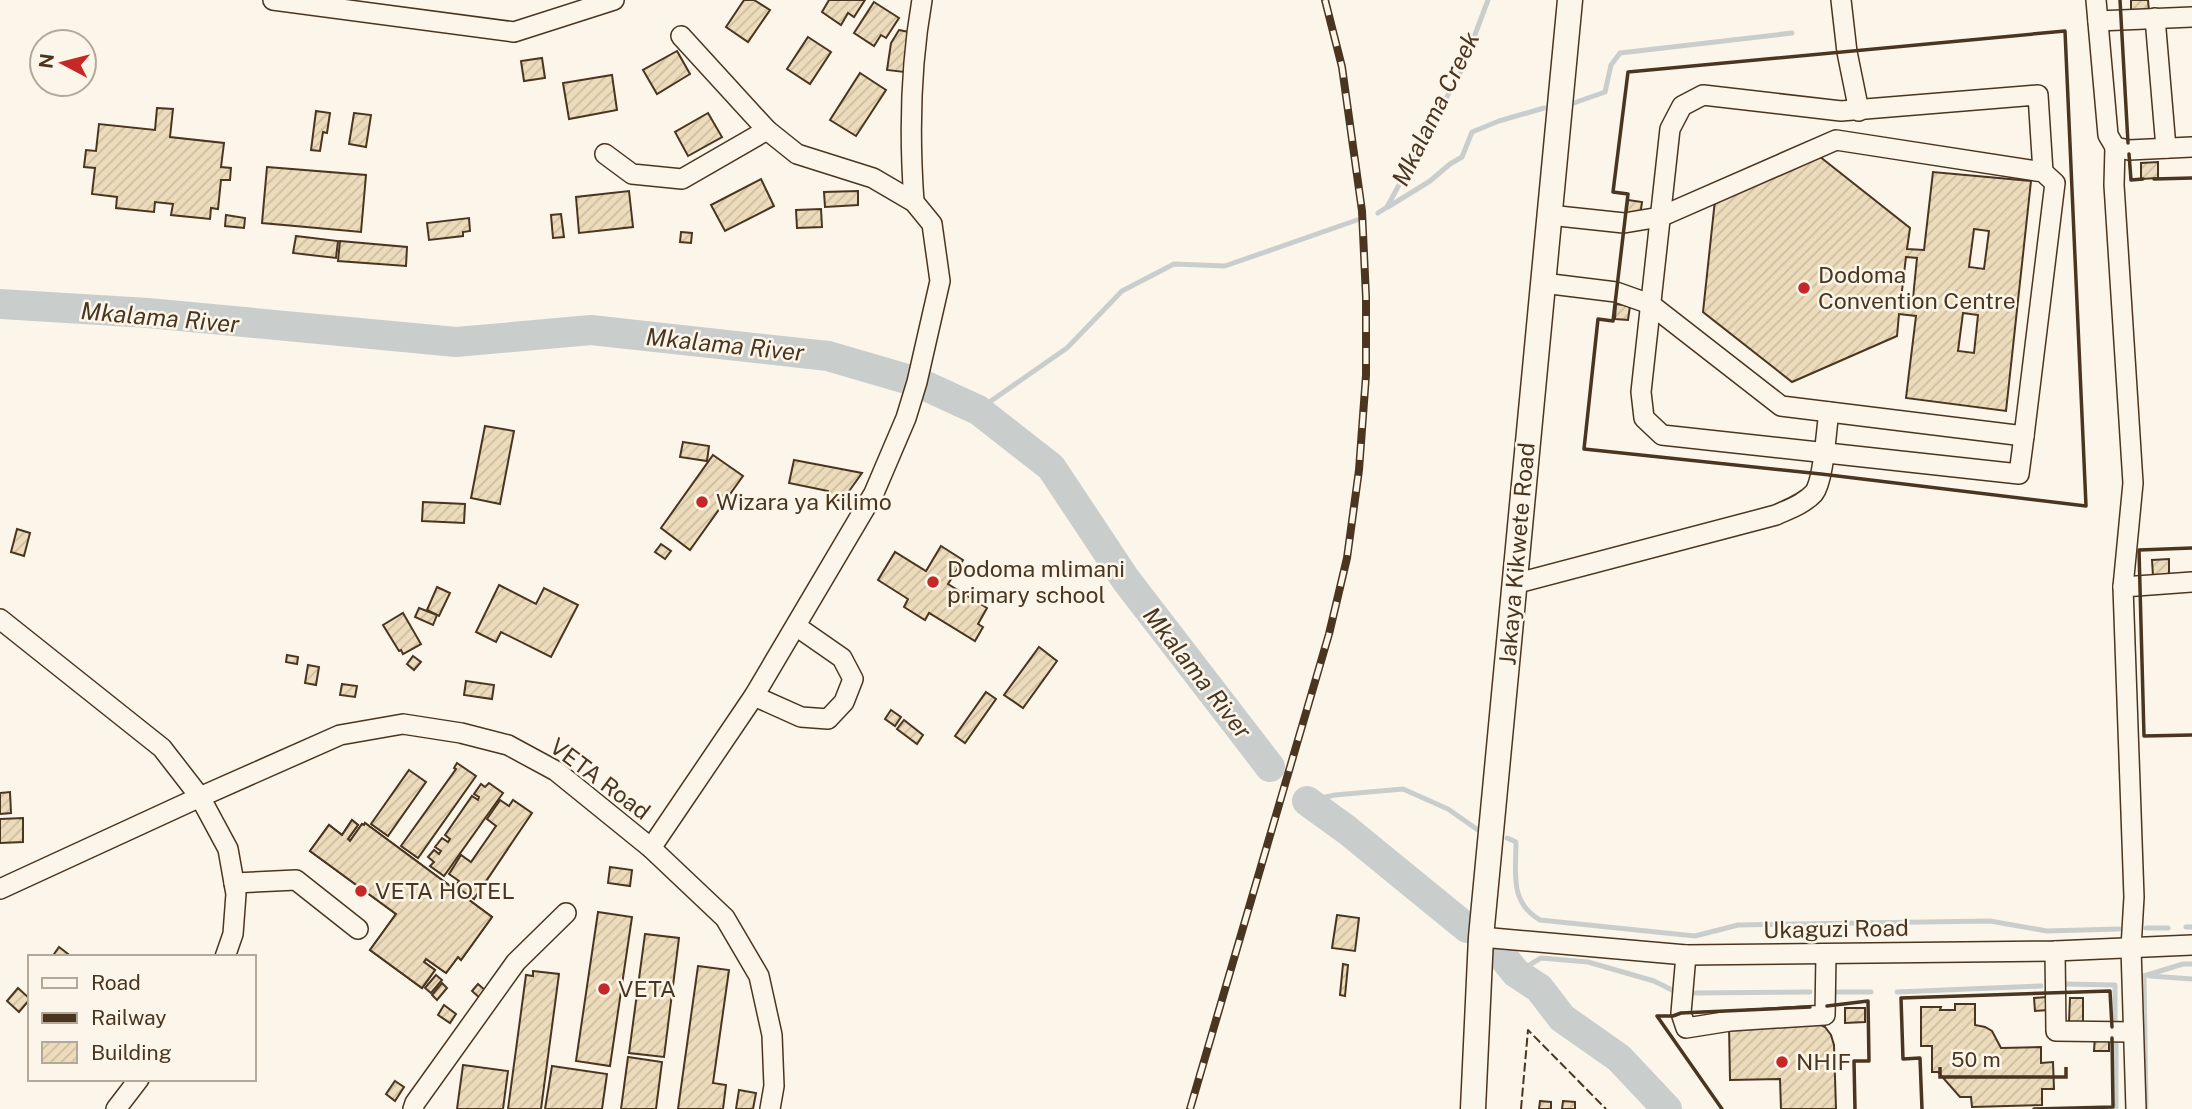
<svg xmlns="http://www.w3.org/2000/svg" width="2192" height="1109" viewBox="0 0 2192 1109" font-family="'Public Sans',sans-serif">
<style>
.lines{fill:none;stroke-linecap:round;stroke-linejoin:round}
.stream{stroke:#c9cecd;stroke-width:5}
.river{stroke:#c9cecd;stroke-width:30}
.building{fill:url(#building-hatch);stroke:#4a3520;stroke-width:2;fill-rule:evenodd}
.minor-casing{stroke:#4a3520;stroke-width:22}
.major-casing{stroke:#4a3520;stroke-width:27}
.minor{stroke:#fbf6e9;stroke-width:19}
.major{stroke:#fbf6e9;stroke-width:24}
.rail-casing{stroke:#4a3520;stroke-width:8}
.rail{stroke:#fbf6e9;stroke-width:5;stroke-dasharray:16;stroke-linecap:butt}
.fence{stroke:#4a3520;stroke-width:2;stroke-dasharray:9 3.5;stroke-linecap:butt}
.wall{stroke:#4a3520;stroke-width:3.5}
.poi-dot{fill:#c62828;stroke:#fbf6e9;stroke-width:2.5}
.labels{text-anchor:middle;stroke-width:5;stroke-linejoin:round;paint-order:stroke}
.poi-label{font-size:23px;fill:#4a3520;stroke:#fbf6e9;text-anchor:start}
.street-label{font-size:23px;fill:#4a3520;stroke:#fbf6e9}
.water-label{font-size:24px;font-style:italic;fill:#4a3520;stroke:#fbf6e9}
</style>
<defs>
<pattern id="building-hatch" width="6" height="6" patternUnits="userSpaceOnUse" patternTransform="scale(1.75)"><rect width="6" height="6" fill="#ecdcbc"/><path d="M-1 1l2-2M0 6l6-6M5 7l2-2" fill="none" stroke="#ccbda1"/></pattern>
</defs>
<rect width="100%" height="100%" fill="#fbf6e9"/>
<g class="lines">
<g class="stream">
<path d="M1571,104L1605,92L1611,65L1620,53L1792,33"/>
<path d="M1388,207L1430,181L1450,164L1462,157L1472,132L1499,121L1544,108"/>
<path d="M1378,213L1387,207L1462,69L1488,0"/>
<path d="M978,410L1067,348L1122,291L1174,264L1225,266L1357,220"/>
<path d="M1307,801L1335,795L1403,789L1448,809L1478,830"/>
<path d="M1507,838L1516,842C1516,873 1509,902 1540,920L1695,936L1738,925L1990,921L2047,931L2119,929"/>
<path d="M2186,927H2192"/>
<path d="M2146,928H2168"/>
<path d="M1516,973L1541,958L1588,962L1654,981L1674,991"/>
<path d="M2144,976L2146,1107"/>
<path d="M2144,976L2183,964H2192"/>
<path d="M2150,976L2192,979"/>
<path d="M2063,984L2115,985V1021"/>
<path d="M1833,992H1871"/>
<path d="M1897,992L2041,986"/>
<path d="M1693,993L1810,992"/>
<path d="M2116,1040V1108"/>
</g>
<g class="river">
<path d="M0,304L148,313L456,342L591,330L828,356L917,382L978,410L1051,467L1126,580L1270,767"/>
<path d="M1307,801L1347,830L1467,928"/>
<path d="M1503,957L1516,973L1539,988L1562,1018L1619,1058L1667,1109"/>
</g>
</g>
<g class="building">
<path d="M744,0H754L770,10L748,42L726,27Z"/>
<path d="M829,0H865L854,17L848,13L841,25L822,12Z"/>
<path d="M2131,0H2148L2149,11H2131Z"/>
<path d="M874,2L899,18L886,38L881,35L874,46L854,33Z"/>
<path d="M899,30L909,32L904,72L887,70L891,43Z"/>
<path d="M808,37L831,52L810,84L787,69Z"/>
<path d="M677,51L690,74L657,94L643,70Z"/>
<path d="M542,58L545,78L524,81L521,61Z"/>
<path d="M860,73L886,90L856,136L830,120Z"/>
<path d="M612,75L617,110L569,119L563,83Z"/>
<path d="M157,108L173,109L170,137L224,143L221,167L231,168L230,180H221L218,209L211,208L210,219L171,215L173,204L155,202L154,212L116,208L117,197L92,194L95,168L84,167L86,150L96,151L99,124L155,130Z"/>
<path d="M316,111L330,113L327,133L323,132L320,151L311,150Z"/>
<path d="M354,113L371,115L366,147L349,144Z"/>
<path d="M708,113L722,137L688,156L675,132Z"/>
<path d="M1819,156L1910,228L1907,249L1924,250L1933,172L2031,181L2006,411L1906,398L1916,316L1899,314L1897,336L1792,382L1703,312L1715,200ZM1974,229L1989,231L1984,269L1969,267ZM1906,257L1917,258L1912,308L1900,307ZM1963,313L1978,315L1974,353L1958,351Z"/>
<path d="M2158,162V178L2141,179V163Z"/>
<path d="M267,167L366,175L361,232L262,223Z"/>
<path d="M761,179L774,206L725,231L711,205Z"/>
<path d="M629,191L633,227L579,233L576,197Z"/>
<path d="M858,191V205L825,207L824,192Z"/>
<path d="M1628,200L1642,202L1640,216L1626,214Z"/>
<path d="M821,209L822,227L797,228L796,210Z"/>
<path d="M561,214L564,237L553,238L551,215Z"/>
<path d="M226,215L245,218L244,228L225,226Z"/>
<path d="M469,218L470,231L463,232V236L429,240L427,223Z"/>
<path d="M681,232L692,233L691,243L680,242Z"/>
<path d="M296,236L338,241L336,258L293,253Z"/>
<path d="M340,241L407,247L406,266L338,261Z"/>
<path d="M1616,304L1630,306L1628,320L1615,319Z"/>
<path d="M485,426L514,431L500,504L471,498Z"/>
<path d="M683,442L709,446L707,461L680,457Z"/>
<path d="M713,455L743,476L690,550L661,528Z"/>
<path d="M794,460L862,473L842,501L827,498L828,491L789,483Z"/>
<path d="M423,502L465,504L464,523L422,521Z"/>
<path d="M17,529L30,533L24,556L11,552Z"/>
<path d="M661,544L671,551L665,559L655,552Z"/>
<path d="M941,546L963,560L948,584L987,608L978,624L983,627L975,641L929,613L925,620L904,607L908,599L878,580L895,552L926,571Z"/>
<path d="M2169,559V575L2153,576L2152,560Z"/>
<path d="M499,585L536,604L544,588L578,605L551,657L501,632L496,642L476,632Z"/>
<path d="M437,587L450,593L439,616L427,610Z"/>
<path d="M419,608L437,615L433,625L415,617Z"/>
<path d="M403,613L421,644L403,654L401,650L399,651L383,625Z"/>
<path d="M1039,647L1057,661L1023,708L1004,695Z"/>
<path d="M287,655L298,657L297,664L286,662Z"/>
<path d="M413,656L421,662L414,670L407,664Z"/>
<path d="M308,665L319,667L316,685L305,683Z"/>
<path d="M466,681L494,685L492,699L464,695Z"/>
<path d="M342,684L357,686L355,697L340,695Z"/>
<path d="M986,692L996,699L965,743L955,736Z"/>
<path d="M891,710L901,717L895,726L885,719Z"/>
<path d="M904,720L923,735L917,744L897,729Z"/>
<path d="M457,763L476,776L418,858L401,846L456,769L454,768Z"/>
<path d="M409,770L426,782L388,836L371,824Z"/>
<path d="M489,783L503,793L444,876L430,866L434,862L428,857L434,850L439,854L441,851L435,847L442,838L448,842L450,839L445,835L472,796L478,800L479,797L474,794L481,784L485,787Z"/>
<path d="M10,792L11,813L0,814V793Z"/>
<path d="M500,800L509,806L513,800L532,813L474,899L455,886L459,881L449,874L461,855L471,862L496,826L487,819Z"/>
<path d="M23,818V842L0,843V819Z"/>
<path d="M352,820L358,825L348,839L350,841L362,824L364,825L365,823L492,917L461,960L458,957L446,973L426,959L424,962L435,970L422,988L370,950L396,914L310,851L329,825L342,835ZM362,834L411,870L403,880L354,844ZM423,878L450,898L442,908L415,889ZM421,931L428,936L419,949L416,947L422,938L419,935Z"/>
<path d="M352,820L358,825L348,839L350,841L362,824L364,825L365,823L492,917L461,960L458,957L446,973L426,959L424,962L435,970L422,988L370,950L396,914L310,851L329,825L342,835Z"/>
<path d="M610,867L632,870L630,886L608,883Z"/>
<path d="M598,912L632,917L610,1066L576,1061Z"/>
<path d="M1337,915L1359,918L1355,951L1332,948Z"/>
<path d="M645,934L679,938L664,1057L629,1053Z"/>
<path d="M59,947L72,957H52Z"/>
<path d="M1343,964L1348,965L1345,996L1340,995Z"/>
<path d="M698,966L729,970L713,1083L726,1085L723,1109H678Z"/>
<path d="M533,971L559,974L541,1109H508L526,975L533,976Z"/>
<path d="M436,975L442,980L431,993L425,988Z"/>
<path d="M442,983L447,988L437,1000L432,995Z"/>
<path d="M478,984L487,992L481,999L472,991Z"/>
<path d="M18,988L30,999L19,1012L7,1001Z"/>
<path d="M2047,997L2048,1010L2035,1011L2034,998Z"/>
<path d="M2070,998H2083V1022H2069Z"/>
<path d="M1955,1004H1975V1025L1985,1027L1992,1031L2001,1048L2041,1047V1063L2053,1062L2054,1089H2042V1105L1972,1107L1971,1097H1960L1938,1072H1932V1046H1921V1007H1941L1940,1010H1955Z"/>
<path d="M444,1005L456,1014L450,1023L438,1015Z"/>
<path d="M1845,1008H1865V1022L1845,1023Z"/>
<path d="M1815,1022L1825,1027L1831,1035L1834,1045L1836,1109H1781L1780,1079L1730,1080L1729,1025Z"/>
<path d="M2095,1036L2109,1037V1051H2094Z"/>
<path d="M628,1057L662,1062L656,1109H621Z"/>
<path d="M463,1065L508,1071L503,1109H457Z"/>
<path d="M552,1066L607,1074L602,1109H545Z"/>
<path d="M395,1081L404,1087L395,1101L386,1094Z"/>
<path d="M739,1090L756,1093L753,1109H736Z"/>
<path d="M1540,1101L1551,1102V1109H1539Z"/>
<path d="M1563,1101L1575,1102V1109H1562Z"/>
</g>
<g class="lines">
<g class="minor-casing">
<g id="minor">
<path d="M273,0L514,32L614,0"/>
<path d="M1841,0L1847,52L1859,111"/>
<path d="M2096,0L2108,135L2115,147L2129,150L2192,147"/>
<path d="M2155,18L2166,148"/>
<path d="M2098,21L2192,17"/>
<path d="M2115,147L2114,185L2133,483L2123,587"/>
<path d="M605,154L632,174L682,179L767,130"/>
<path d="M914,202C909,133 910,68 922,0"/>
<path d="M1543,283L1616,292L1650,304L1781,406L2024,436L2055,183L2043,172L1836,140L1660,217L1624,223L1549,215"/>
<path d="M2024,436L2019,474L1662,435L1644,418L1641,392L1670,129L1682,106L1703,95L1841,111L2038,95L2043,172"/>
<path d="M1514,584L1776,515C1789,509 1804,504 1814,493C1824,480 1826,430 1829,412"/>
<path d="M0,619L162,748L200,797L228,849L236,894L233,934L225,957"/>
<path d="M754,696L801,717L828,719L844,702L853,679L842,658L796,626"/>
<path d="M651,848L754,696L874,493L906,418L917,382L940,281L932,224L914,202L873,178L797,154L767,130L681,36"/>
<path d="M234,883L296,880L358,929"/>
<path d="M0,889L200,797L340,735L403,724L461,733L508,745L556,771L651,848L725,918L759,976L772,1035L774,1086L770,1109"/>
<path d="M1481,937L1686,955L2055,951L2192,945"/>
<path d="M2055,951L2056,1031L2133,1032"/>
<path d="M1686,955L1681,1013L1686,1028L1730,1021L1825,1015L1826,955"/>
<path d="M116,1109L139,1079"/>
<path d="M413,1109L415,1103L516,962L566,913"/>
<path d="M2136,1109L2131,948L2134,897L2123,587L2192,582"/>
</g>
</g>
<g class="major-casing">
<path id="major" d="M1473,1109L1481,937L1570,0"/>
</g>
<use href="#minor" class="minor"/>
<use href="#major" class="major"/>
<g class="rail-casing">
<path id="rail" d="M1190,1109L1329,634L1347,558L1359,470L1366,375V297L1362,211L1342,67L1325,0"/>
</g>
<use href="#rail" class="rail"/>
<path class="fence" d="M1521,1109L1528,1030L1606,1109"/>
<g class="wall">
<path d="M2120,0L2128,143"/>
<path d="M2065,31L2086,506L1821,474L1584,449L1598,319L1613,321L1628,194L1613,192L1628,72Z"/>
<path d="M2129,154L2131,180L2143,179"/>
<path d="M2154,179L2192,178"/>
<path d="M2192,548L2139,550L2144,736L2192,735"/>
<path d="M1827,1006L1868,1001L1869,1061H1854L1855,1109"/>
<path d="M1722,1109L1657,1016H1673L1681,1013L1810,1007"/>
<path d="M1922,1109L1920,1058L1903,1059L1901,998L2110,991L2112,1027"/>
<path d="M2034,1109L2113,1107L2112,1038"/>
</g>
</g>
<g class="poi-dot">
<circle cx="1804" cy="288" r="7"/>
<circle cx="702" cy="502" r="7"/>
<circle cx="933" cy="582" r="7"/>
<circle cx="361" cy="891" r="7"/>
<circle cx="604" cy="989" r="7"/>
<circle cx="1782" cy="1062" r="7"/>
</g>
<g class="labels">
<g class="poi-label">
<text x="1818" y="283">Dodoma<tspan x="1818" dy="26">Convention Centre</tspan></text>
<text x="716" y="510">Wizara ya Kilimo</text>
<text x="947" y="577">Dodoma mlimani<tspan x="947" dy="26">primary school</tspan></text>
<text x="375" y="899">VETA HOTEL</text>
<text x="618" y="997">VETA</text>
<text x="1796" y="1070">NHIF</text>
</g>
<g class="street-label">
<text transform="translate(1517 554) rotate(-85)" y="8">Jakaya Kikwete Road</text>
<text transform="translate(600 779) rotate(37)" y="8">VETA Road</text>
<text transform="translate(1836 929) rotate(-1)" y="8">Ukaguzi Road</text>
</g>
<g class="water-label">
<text transform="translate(1436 109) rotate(-64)" y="8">Mkalama Creek</text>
<text transform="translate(160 318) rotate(5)" y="8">Mkalama River</text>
<text transform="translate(725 345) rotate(6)" y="8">Mkalama River</text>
<text transform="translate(1197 673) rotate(52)" y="8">Mkalama River</text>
</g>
</g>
<rect x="28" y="955" width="228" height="126" fill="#fbf6e9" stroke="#b4a999" stroke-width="2"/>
<rect x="42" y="978" width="35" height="10" fill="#fbf6e9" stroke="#b4a999" stroke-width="2"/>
<text x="91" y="990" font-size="21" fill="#4a3520">Road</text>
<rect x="42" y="1013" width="35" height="10" fill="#4a3520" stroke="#b4a999" stroke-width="2"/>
<text x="91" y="1025" font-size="21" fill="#4a3520">Railway</text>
<rect x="42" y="1042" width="35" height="21" fill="url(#building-hatch)" stroke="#b4a999" stroke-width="2"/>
<text x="91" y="1060" font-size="21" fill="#4a3520">Building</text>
<g transform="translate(63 63) rotate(277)"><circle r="33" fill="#fbf6e9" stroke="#b4a999" stroke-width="2"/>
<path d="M0-5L12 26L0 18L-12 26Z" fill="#c62828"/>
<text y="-10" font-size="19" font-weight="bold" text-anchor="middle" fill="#4a3520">N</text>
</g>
<path d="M1940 1067v10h126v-10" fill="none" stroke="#4a3520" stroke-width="3.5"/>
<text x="1951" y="1067" font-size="21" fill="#4a3520" stroke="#fbf6e9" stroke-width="5" paint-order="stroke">50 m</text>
</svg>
